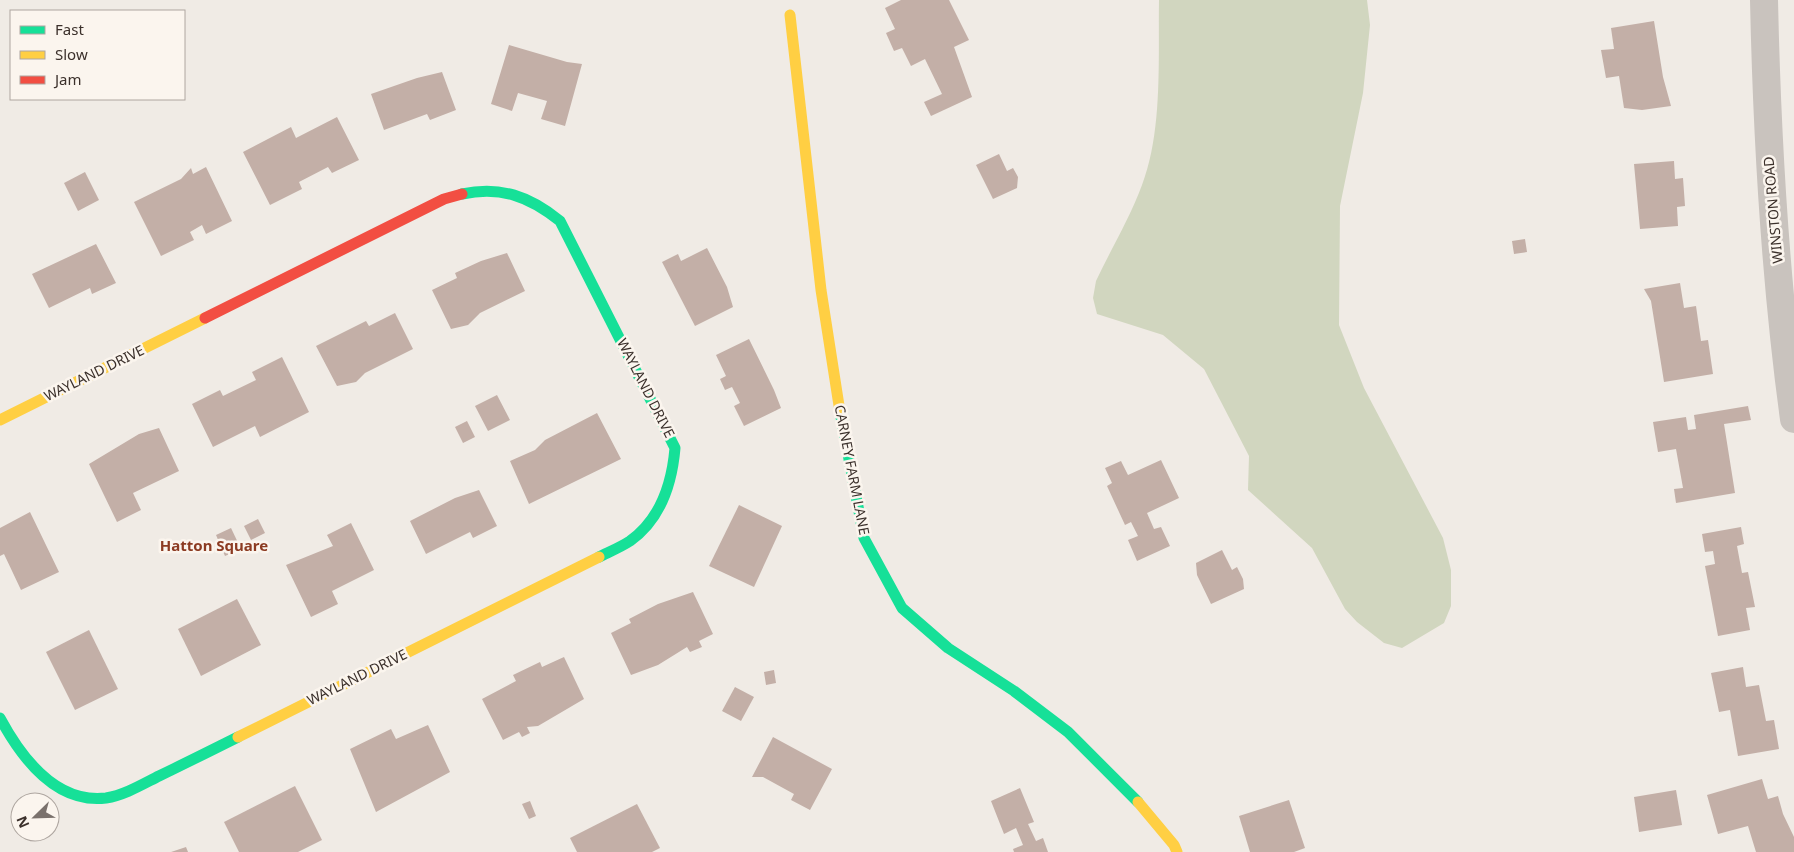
<svg xmlns="http://www.w3.org/2000/svg" width="1794" height="852" viewBox="0 0 1794 852" font-family="'Noto Sans',sans-serif">
<style>
.green{fill:#d1d6bf}
.building{fill:#c3afa7}
.lines{fill:none;stroke-linecap:round;stroke-linejoin:round}
.street{stroke:#c9c3be;stroke-width:28}
.fast{stroke:#16e098;stroke-width:11}
.slow{stroke:#ffcf43;stroke-width:11}
.jam{stroke:#f24e42;stroke-width:11}
.labels{text-anchor:middle;stroke-width:5;stroke-linejoin:round;paint-order:stroke}
.street-label{font-size:14px;fill:#3b302b;stroke:#fbf5ee}
.neighbourhood-label{font-size:15px;font-weight:bold;fill:#8c3b22;stroke:#fbf5ee}
</style>
<rect width="100%" height="100%" fill="#f0ebe5"/>
<path class="green" d="M1159,0H1367L1370,25L1363,93L1340,206L1339,325L1364,388L1443,538L1451,570V606L1444,623L1402,648L1384,643L1357,622L1345,609L1312,548L1248,490L1249,456L1204,369L1163,335L1097,314L1093,298L1096,281C1111,249 1130,218 1142,185C1163,131 1158,57 1159,0Z"/>
<g class="building">
<path d="M901,0H949L969,40L954,47L972,97L931,116L924,102L942,94L925,59L911,66L902,48L894,51L886,33L895,29L885,8Z"/>
<path d="M1654,21L1663,77L1671,106L1642,110L1624,108L1619,76L1606,78L1601,50L1614,49L1611,28Z"/>
<path d="M509,45L567,62L582,64L565,126L541,119L547,101L518,93L512,111L491,104Z"/>
<path d="M442,72L456,110L430,120L427,114L384,130L371,94L417,78Z"/>
<path d="M337,117L359,160L332,173L328,167L299,182L302,189L270,205L243,152L291,127L296,138Z"/>
<path d="M999,154L1007,171L1013,168L1018,177L1017,188L993,199L976,165Z"/>
<path d="M1674,161L1675,179L1683,178L1685,206L1677,207L1678,226L1640,229L1634,164Z"/>
<path d="M206,167L232,221L206,234L202,225L190,232L194,240L161,256L134,202L181,179L191,168L193,174Z"/>
<path d="M85,172L99,200L78,211L64,183Z"/>
<path d="M1525,239L1527,252L1514,254L1512,241Z"/>
<path d="M96,244L116,283L92,294L90,288L49,308L32,274Z"/>
<path d="M707,248L727,287L733,307L695,326L662,262L678,254L681,261Z"/>
<path d="M507,253L525,291L480,313L468,325L451,329L432,290L457,278L455,273L481,261Z"/>
<path d="M1680,283L1684,308L1696,306L1701,341L1708,340L1713,374L1664,382L1651,301L1644,289Z"/>
<path d="M395,313L413,349L365,373L356,382L337,386L316,346L366,321L369,326Z"/>
<path d="M749,339L774,390L781,408L744,426L734,406L740,403L732,387L725,390L720,379L726,376L716,355Z"/>
<path d="M282,357L309,412L260,437L255,426L213,447L192,404L220,390L223,396L256,380L252,372Z"/>
<path d="M497,395L510,420L488,431L475,406Z"/>
<path d="M1748,406L1751,420L1724,424L1735,493L1676,503L1674,489L1683,488L1676,449L1658,452L1653,422L1686,417L1688,430L1696,429L1694,415Z"/>
<path d="M597,413L621,459L529,504L510,461L535,450L545,440Z"/>
<path d="M467,421L475,437L463,443L455,427Z"/>
<path d="M159,428L179,471L133,493L141,510L117,522L89,464L139,434Z"/>
<path d="M1161,460L1179,498L1147,513L1154,529L1161,527L1170,546L1137,561L1128,540L1138,536L1131,522L1125,525L1107,486L1112,483L1105,468L1121,461L1128,475Z"/>
<path d="M479,490L497,526L473,538L470,532L426,554L410,521L455,498Z"/>
<path d="M739,505L782,526L754,587L709,566Z"/>
<path d="M30,512L59,572L21,590L4,554L0,556V528Z"/>
<path d="M258,519L265,533L251,540L244,526Z"/>
<path d="M351,523L374,570L332,591L338,604L311,617L286,565L333,546L327,535Z"/>
<path d="M1741,527L1744,544L1737,546L1742,573L1748,572L1755,607L1746,608L1750,630L1718,636L1705,566L1715,564L1713,551L1705,552L1702,534Z"/>
<path d="M231,528L241,549L225,556L216,535Z"/>
<path d="M1222,550L1232,570L1237,567L1243,579L1244,589L1211,604L1197,575L1196,563Z"/>
<path d="M693,592L713,634L699,641L702,647L690,652L687,647L658,665L631,675L611,633L631,623L629,619L658,604Z"/>
<path d="M237,599L261,645L201,676L178,629Z"/>
<path d="M89,630L118,689L75,710L46,652Z"/>
<path d="M564,657L584,699L538,726L527,727L530,733L522,737L519,732L503,740L482,699L516,681L513,675L540,662L542,667Z"/>
<path d="M1743,667L1746,687L1759,685L1766,721L1774,720L1779,749L1738,756L1730,710L1719,712L1711,673Z"/>
<path d="M774,670L776,683L766,685L764,672Z"/>
<path d="M735,687L754,697L741,721L722,711Z"/>
<path d="M428,725L450,772L376,812L350,749L391,729L396,739Z"/>
<path d="M773,737L832,769L810,810L791,800L794,794L763,777H752Z"/>
<path d="M1762,779L1768,799L1778,796L1783,814L1794,837V852H1756L1748,826L1718,834L1707,795Z"/>
<path d="M295,786L322,840L298,852H239L224,822Z"/>
<path d="M1020,788L1034,822L1028,824L1036,841L1043,838L1048,852H1014L1013,849L1023,845L1016,828L1004,834L991,801Z"/>
<path d="M1676,790L1682,825L1639,832L1634,797Z"/>
<path d="M1289,800L1305,848L1294,852H1250L1239,816Z"/>
<path d="M530,801L536,816L529,819L522,804Z"/>
<path d="M637,804L660,848L652,852H577L570,838Z"/>
<path d="M186,847L188,852H171Z"/>
</g>
<g class="lines">
<path class="street" d="M1764,0C1767,140 1775,280 1794,419"/>
<g class="fast">
<path d="M462,194C501,186 529,196 560,221L675,448C672,483 661,519 630,541C621,547 609,552 599,557"/>
<path d="M840,412L864,538L902,608L948,648L1014,691L1068,732L1138,802"/>
<path d="M0,718C21,757 56,804 106,798C125,795 143,784 159,776C186,763 212,750 238,737"/>
</g>
<g class="slow">
<path d="M790,15L821,290L840,412"/>
<path d="M0,420L205,318"/>
<path d="M238,737L599,557"/>
<path d="M1138,802L1174,845L1177,852"/>
</g>
<path class="jam" d="M205,318L444,199L462,194"/>
</g>
<g class="labels">
<g class="street-label">
<text transform="translate(1773 210) rotate(-95)" y="5">WINSTON ROAD</text>
<text transform="translate(94 373) rotate(-26)" y="5">WAYLAND DRIVE</text>
<text transform="translate(646 388) rotate(63)" y="5">WAYLAND DRIVE</text>
<text transform="translate(852 470) rotate(79)" y="5">CARNEY FARM LANE</text>
<text transform="translate(357 677) rotate(-26)" y="5">WAYLAND DRIVE</text>
</g>
<g class="neighbourhood-label">
<text x="214" y="551">Hatton Square</text>
</g>
</g>
<rect x="10" y="10" width="175" height="90" fill="#fbf5ee" stroke="#aea6a0"/>
<rect x="20" y="26" width="25" height="8" fill="#16e098" stroke="#aea6a0"/>
<text x="55" y="35" font-size="15" fill="#3b302b">Fast</text>
<rect x="20" y="51" width="25" height="8" fill="#ffcf43" stroke="#aea6a0"/>
<text x="55" y="60" font-size="15" fill="#3b302b">Slow</text>
<rect x="20" y="76" width="25" height="8" fill="#f24e42" stroke="#aea6a0"/>
<text x="55" y="85" font-size="15" fill="#3b302b">Jam</text>
<g transform="translate(35 817) rotate(247)"><circle r="24" fill="#fbf5ee" stroke="#aea6a0"/>
<path d="M0-4L9 19L0 12L-9 19Z" fill="#7a716c"/>
<text y="-8" font-size="14" font-weight="bold" text-anchor="middle" fill="#3b302b">N</text>
</g>
</svg>
